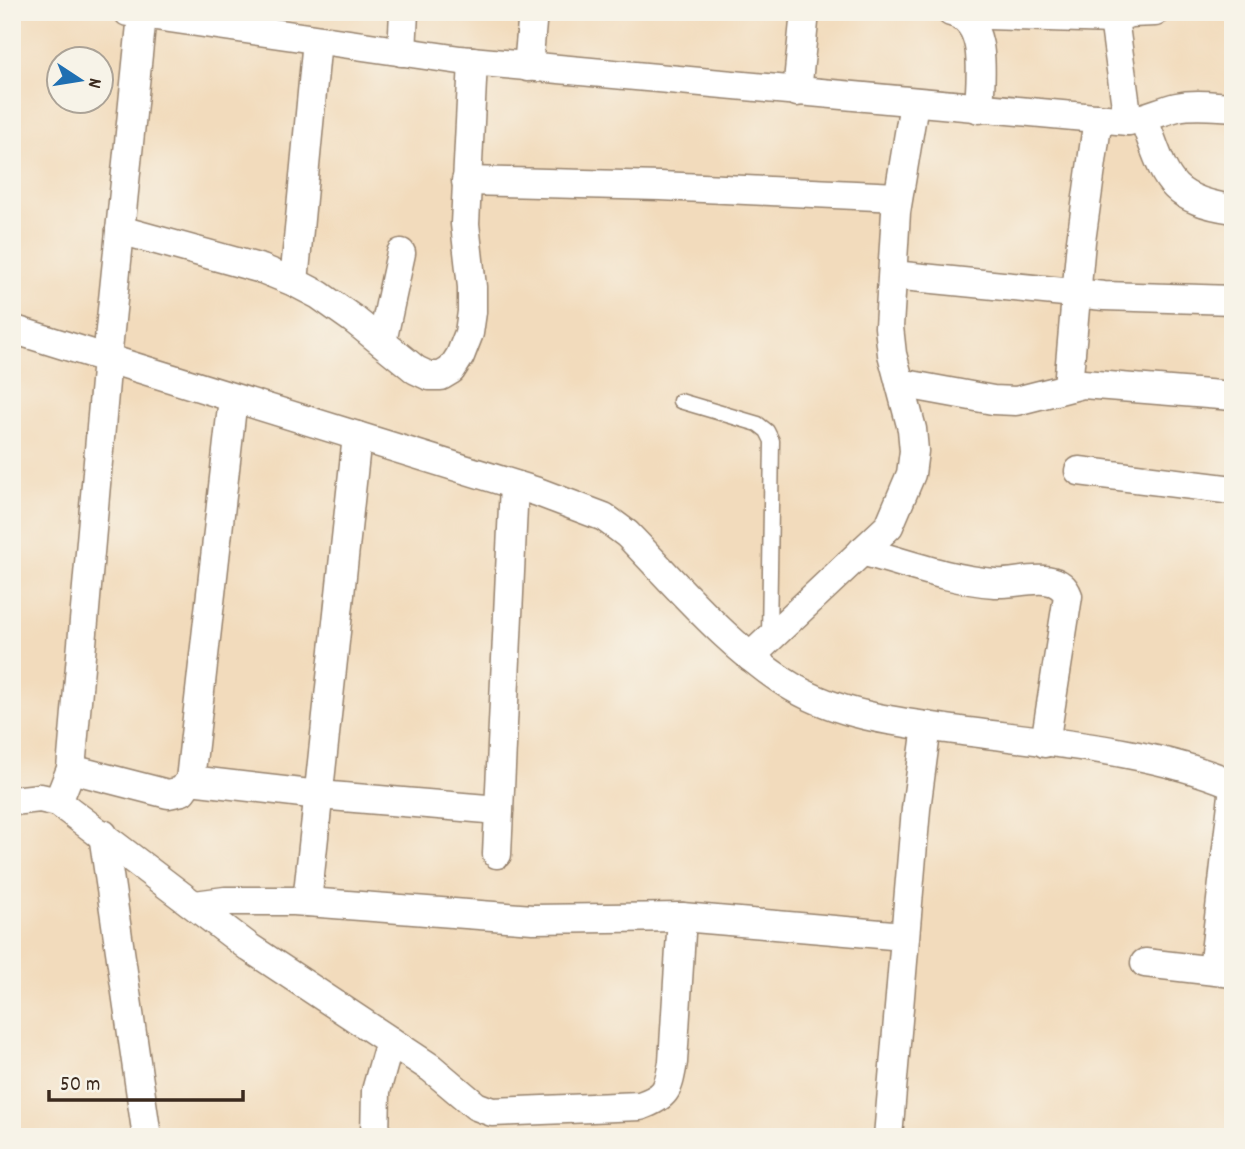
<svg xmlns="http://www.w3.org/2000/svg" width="1245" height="1149" viewBox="0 0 1245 1149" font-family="Dekko,sans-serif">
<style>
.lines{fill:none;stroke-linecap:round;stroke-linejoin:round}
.service-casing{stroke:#96826d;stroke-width:17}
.minor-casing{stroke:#96826d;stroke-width:31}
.service{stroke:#fff;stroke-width:14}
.minor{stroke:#fff;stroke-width:28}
</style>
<rect width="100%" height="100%" fill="#f7f3e8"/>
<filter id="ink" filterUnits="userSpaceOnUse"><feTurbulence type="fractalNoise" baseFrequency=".0143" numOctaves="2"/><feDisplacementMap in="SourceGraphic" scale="14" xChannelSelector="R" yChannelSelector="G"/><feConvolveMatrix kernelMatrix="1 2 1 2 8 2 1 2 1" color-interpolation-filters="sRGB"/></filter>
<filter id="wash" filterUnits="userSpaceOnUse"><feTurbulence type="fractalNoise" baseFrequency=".00686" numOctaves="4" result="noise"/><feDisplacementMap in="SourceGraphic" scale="28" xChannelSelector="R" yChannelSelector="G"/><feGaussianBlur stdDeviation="1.57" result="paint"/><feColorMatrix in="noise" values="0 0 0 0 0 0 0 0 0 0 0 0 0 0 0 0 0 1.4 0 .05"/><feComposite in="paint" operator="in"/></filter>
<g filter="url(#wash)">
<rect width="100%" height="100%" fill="#f2dbbc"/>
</g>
<g filter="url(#ink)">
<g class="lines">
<g class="service-casing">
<path id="service" d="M680,401L758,424L767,431L772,441L769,636"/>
</g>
<g class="minor-casing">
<g id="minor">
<path d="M128,12L460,60L1128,121C1146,119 1160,111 1177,107C1195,103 1214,106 1233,107"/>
<path d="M951,12C990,20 980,80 979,109"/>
<path d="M957,14L1114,19L1130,13L1155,12"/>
<path d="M1114,19L1128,121"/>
<path d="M402,52L404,12"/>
<path d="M528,67L533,12"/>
<path d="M797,92L805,12"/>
<path d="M1144,120C1166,177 1166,199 1233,209"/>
<path d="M466,181L660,186L898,197"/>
<path d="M120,230L262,269L294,282L319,295L353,319L416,370L429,376H441L451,370L460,356L469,333L472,312V287L465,224L473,61"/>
<path d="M893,275L1104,296L1233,300"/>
<path d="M294,282L317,40"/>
<path d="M12,329L538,492L604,517L627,534C677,585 733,652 794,688C840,715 896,722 947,729C1039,742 1147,748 1233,784"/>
<path d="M382,342L401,253"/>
<path d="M900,383L993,400L1016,401L1083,384L1233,396"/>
<path d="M1068,386L1081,241L1098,118"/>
<path d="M1079,471L1233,490"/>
<path d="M862,551C905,563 950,580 995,583C1017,585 1058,568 1068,596L1045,743"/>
<path d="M750,657L889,526L911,474L914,451L912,429L892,354L889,327L896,212L914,103"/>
<path d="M71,769L168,794L182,791L190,780L233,398"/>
<path d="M190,780L319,795L499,810"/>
<path d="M12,801L40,798L58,802L250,948L431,1068L476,1106L492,1112L640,1106C668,1096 668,1089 673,1062L682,917"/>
<path d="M58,802L71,769L107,359L142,15"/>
<path d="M103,834L147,1137"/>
<path d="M497,854L514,485"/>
<path d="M307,902L357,436"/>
<path d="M195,905L225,901H294L533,919L682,917L904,936"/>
<path d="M1145,963L1233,973"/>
<path d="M1213,970L1233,795"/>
<path d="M375,1137L376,1091L390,1041"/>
<path d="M888,1137L916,809L927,726"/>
</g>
</g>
<use href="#service" class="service"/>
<use href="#minor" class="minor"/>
</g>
</g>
<rect width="1245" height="1149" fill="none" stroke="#f7f3e8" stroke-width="42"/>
<g transform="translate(80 80) rotate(102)"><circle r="33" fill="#f7f3e8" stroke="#aca397" stroke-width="2"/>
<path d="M0-5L12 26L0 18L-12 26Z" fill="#1f6fb2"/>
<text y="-10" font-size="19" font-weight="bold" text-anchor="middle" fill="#3b2a1e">N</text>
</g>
<path d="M49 1090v10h194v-10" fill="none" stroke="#3b2a1e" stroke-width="3.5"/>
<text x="60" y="1090" font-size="21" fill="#3b2a1e" stroke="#f7f3e8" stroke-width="5" paint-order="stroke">50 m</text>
</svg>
